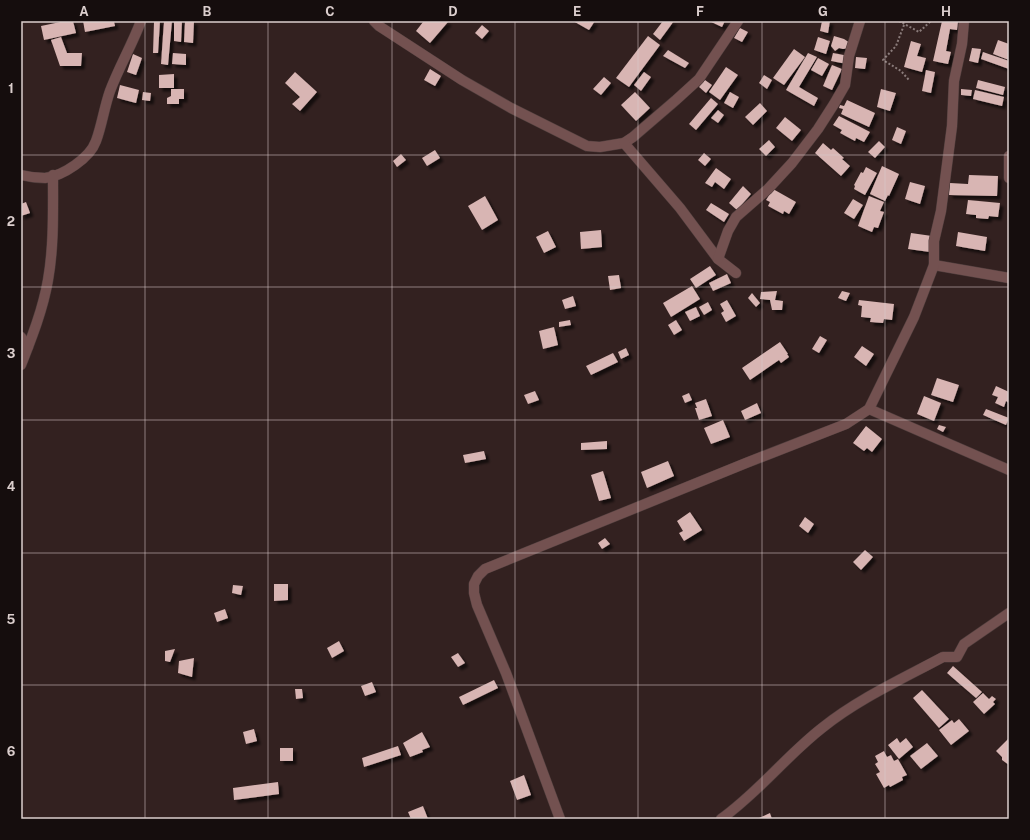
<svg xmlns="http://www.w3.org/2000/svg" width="1030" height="840" viewBox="0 0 1030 840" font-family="'Public Sans',sans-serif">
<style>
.building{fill:#d8b5b3;filter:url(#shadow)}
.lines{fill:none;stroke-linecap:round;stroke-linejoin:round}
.minor-casing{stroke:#4e3d3c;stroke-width:11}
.path{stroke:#8a7b7a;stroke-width:2;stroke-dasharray:2 2;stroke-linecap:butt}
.minor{stroke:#735150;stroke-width:10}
.grid{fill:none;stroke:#dbcecd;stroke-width:1;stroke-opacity:0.55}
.neatline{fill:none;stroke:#dbcecd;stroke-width:1.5}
.grid-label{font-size:13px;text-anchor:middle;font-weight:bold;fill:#dbcecd}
</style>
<defs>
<filter id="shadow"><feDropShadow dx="3.5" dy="3.5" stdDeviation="1" flood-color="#0009"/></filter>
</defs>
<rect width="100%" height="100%" fill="#332120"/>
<g class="building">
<path d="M65,21H73L76,33L44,40L41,26Z"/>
<path d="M83,21H114L115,26L85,32Z"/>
<path d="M154,21H160L158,53H153Z"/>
<path d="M164,21H172L168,65L161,64Z"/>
<path d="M174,21H182L181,42L174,41Z"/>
<path d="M185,21H194L193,43L184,42Z"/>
<path d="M422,21H447L448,22L430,43L416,31L423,22Z"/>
<path d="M573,21H595L589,30Z"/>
<path d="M663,21H674L660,40L653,34Z"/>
<path d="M709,21H725L722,27Z"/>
<path d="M822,21H830L828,33L820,31Z"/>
<path d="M942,21L958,22L957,30L950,29L946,51L951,52L948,64L933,61Z"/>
<path d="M482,25L489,31L482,39L475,33Z"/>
<path d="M740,28L748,32L742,42L734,38Z"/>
<path d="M648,36L660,45L629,87L616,78Z"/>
<path d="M834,36L844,39L850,43L849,48L843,49L839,48L835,51L831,46Z"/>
<path d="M61,37L67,53H82L81,66H60L51,40Z"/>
<path d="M818,37L830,41L826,54L814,50Z"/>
<path d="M998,40L1009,44V60L993,54Z"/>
<path d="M911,41L921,44L917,56L926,58L922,72L904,67Z"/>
<path d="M972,48L981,49L978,63L969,61Z"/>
<path d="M794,49L805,57L784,85L773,78Z"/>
<path d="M668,50L689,63L685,68L663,56Z"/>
<path d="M983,52L1009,61V69L981,59Z"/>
<path d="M173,53L186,54V65L172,64Z"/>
<path d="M808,53L817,57L799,87L818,98L814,106L786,90Z"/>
<path d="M833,53L849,56L847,64L831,61Z"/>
<path d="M133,54L142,58L136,75L127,72Z"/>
<path d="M856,57L867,58L865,69L855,68Z"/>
<path d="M818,58L829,64L822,76L811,70Z"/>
<path d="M832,65L842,69L832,90L823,86Z"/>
<path d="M726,67L738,75L720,100L709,92Z"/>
<path d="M430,69L441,76L435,86L424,80Z"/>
<path d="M926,70L935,72L931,93L922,91Z"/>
<path d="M295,72L317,92L300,111L292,104L300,97L285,83Z"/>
<path d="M644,72L651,77L641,91L634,85Z"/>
<path d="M174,74V88H159V75Z"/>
<path d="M764,75L772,80L767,89L759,83Z"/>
<path d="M604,77L611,83L601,95L593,89Z"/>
<path d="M705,80L712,85L706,93L699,87Z"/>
<path d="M978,80L1005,87L1003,95L976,88Z"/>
<path d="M120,85L139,90L136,103L117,98Z"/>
<path d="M171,89H184V99H179V104H167V98L171,96Z"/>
<path d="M881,89L896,93L890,111L877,107Z"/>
<path d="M961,89L972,90L971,96L961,95Z"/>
<path d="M975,90L1004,97L1002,106L973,99Z"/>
<path d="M143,92L151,93L150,101L142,100Z"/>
<path d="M635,92L650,108L636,121L621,105Z"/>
<path d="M730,92L739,97L733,108L724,103Z"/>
<path d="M711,98L718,104L696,130L689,124Z"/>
<path d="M847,100L875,113L869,127L841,114L843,109L839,108L840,105L844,106Z"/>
<path d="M760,103L767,111L753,125L745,117Z"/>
<path d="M718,110L724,115L718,123L711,118Z"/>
<path d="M839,116L870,132L864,142L856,138L855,141L840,133L842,130L833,125Z"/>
<path d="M785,117L801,130L792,141L776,128Z"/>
<path d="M897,127L906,131L901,144L892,140Z"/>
<path d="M769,140L775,147L766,156L759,149Z"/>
<path d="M879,141L885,147L875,158L868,152Z"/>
<path d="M823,143L831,150L833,148L844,158L842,159L850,166L841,176L815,153Z"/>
<path d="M435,150L440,158L427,166L422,158Z"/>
<path d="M704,153L711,159L705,166L698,160Z"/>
<path d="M401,154L406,160L397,167L393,161Z"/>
<path d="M882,166L899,174L889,196L888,195L885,201L870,194Z"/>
<path d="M866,167L877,173L865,195L854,189L855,186L854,185L861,172L863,173Z"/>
<path d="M716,168L731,179L724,189L715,182L712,187L705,183Z"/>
<path d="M969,175L998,176L997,196L949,195L950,183L968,184Z"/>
<path d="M910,182L925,186L920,204L905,199Z"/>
<path d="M743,186L751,194L737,210L729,203Z"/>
<path d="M773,189L796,202L789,214L784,211L783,214L768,206L770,202L766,200Z"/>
<path d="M485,196L498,220L482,230L468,206Z"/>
<path d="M869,196L884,202L880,211L884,212L878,228L874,227L872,232L858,226Z"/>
<path d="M853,199L863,205L854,219L844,213Z"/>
<path d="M968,200L1000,203L998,217L989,216L988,219L976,218V215L966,214Z"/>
<path d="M26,202L30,213L21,216V204Z"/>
<path d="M711,203L729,214L724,222L706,210Z"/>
<path d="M601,230L602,247L581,249L580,232Z"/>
<path d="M548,231L556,247L544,253L536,237Z"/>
<path d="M958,232L987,237L985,251L956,246Z"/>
<path d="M911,233L932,236L930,252L908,249Z"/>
<path d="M710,266L716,275L696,288L690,279Z"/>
<path d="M727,274L731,283L713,291L709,283Z"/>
<path d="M619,275L621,288L610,290L608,276Z"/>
<path d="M692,286L700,299L671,317L663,303Z"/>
<path d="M777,291L775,300L783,301L782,310H772L770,300L760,299L761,292Z"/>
<path d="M842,291L850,293L846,301L838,298Z"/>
<path d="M752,293L760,303L756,307L748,298Z"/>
<path d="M573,296L576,306L565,309L562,300Z"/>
<path d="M727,300L736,316L726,322L721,313L724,311L720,304Z"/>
<path d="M859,300L894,304L892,320L884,319L883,323L870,322L871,318L861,317L862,306L858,305Z"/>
<path d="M708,302L712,310L704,315L699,307Z"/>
<path d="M696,307L700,316L690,321L685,312Z"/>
<path d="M570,320L571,325L559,327V322Z"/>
<path d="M676,320L682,330L674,335L668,325Z"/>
<path d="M554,327L558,345L543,349L539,331Z"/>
<path d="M820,336L827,340L819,353L812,349Z"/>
<path d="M780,342L788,354H787L789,357L781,363L779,360L750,380L742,368Z"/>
<path d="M862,346L874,354L866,366L854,357Z"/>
<path d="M626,348L629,355L621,359L618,352Z"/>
<path d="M613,353L618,362L591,375L586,366Z"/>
<path d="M937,378L959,385L953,402L931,395Z"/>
<path d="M996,386L1009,392V403L1006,401L1004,407L995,403L998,397L992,395Z"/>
<path d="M535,391L539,400L528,404L524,395Z"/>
<path d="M689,393L692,400L685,403L682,396Z"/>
<path d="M924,396L941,403L934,421L917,414Z"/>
<path d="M706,399L712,416L699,420L695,408H697L695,403Z"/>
<path d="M757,403L761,413L745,420L741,411Z"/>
<path d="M986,409L1009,418L1006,425L983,415Z"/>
<path d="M723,420L730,437L711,444L704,428Z"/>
<path d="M939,425L946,427L943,432L937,429Z"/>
<path d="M866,426L882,439L872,452L867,448L864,451L853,443Z"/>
<path d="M607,441V449L581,450V443Z"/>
<path d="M484,451L486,459L465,463L463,455Z"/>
<path d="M668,461L674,476L647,488L641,472Z"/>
<path d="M603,471L611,498L599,501L591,475Z"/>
<path d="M690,512L702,530L684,541L679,533L683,531L677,521Z"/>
<path d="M805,517L814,524L808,533L799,526Z"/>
<path d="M605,538L610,544L602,549L598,543Z"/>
<path d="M865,550L873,557L861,570L853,562Z"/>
<path d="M274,584H288V600L274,601Z"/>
<path d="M233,585L243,586L241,595L232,593Z"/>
<path d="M225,609L228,618L217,622L214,613Z"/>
<path d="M339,641L344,651L332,658L327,648Z"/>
<path d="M175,649L170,662L165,661V651Z"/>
<path d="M458,653L465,663L458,667L451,657Z"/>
<path d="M194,658L192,677L178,673L179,661Z"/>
<path d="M953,666L982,692L976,698L947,673Z"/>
<path d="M494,680L498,688L463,705L459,697Z"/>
<path d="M372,682L376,692L365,696L361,686Z"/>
<path d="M295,689H302L303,698L296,699Z"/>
<path d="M922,690L949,719L939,728L913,698Z"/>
<path d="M983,693L989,699L992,696L996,699L993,702L995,704L984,714L973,702Z"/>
<path d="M959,719L969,731L951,745L939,730L952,720L954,723Z"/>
<path d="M254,729L257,741L246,744L243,732Z"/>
<path d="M422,732L430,747L422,750L423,752L410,757L403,743Z"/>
<path d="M897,738L900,743L906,738L913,747L899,759L888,745Z"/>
<path d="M1009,738V765L1002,760V757L996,751Z"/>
<path d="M927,743L938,756L921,769L910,756Z"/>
<path d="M398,746L401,755L364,767L362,758Z"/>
<rect x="280" y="748" width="13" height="13"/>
<path d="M884,751L887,757L891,755L894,761L898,759L907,775L902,777L903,780L890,787L889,785L884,788L876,774L880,772L875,764L878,762L875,756Z"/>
<path d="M524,775L531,795L517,800L510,781Z"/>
<path d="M278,782L279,794L234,800L233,788Z"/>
<path d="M423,806L428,819H411L408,812Z"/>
<path d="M770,813L772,819H757Z"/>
</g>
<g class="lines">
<g class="minor-casing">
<g id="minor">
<path d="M374,21L379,26L462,80L511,108L587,146L600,147L624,143L633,137L676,100L699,79L738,21"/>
<path d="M624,143L680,208L718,259L736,273"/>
<path d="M1009,156V178"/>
<path d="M21,175C29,177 37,178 45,178C63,176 90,158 96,141C102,125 104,108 110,91C119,67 132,45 141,21"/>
<path d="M718,259L728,231L736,217L768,189L792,163L818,129L834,104L845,85L849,56L860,21"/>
<path d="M934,265L1009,278"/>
<path d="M21,337L28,347"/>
<path d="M21,365C32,337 43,309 48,280C54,246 53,210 53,175"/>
<path d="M869,409L1009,470"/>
<path d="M560,819L506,673L477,605L474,593V584L478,576L485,569L746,463L846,424L869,409L914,317L934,265V241L941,211L952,126L954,81L962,44L964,21"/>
<path d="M721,819C759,792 786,756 822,728C858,699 902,679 943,657H957L964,644L1009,613"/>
</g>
</g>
<g class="path">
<path d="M899,21L919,32L931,21"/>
<path d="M904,25L896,46L883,60L901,71L909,80"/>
</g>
<use href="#minor" class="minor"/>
</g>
<path class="grid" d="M145,21V819M268,21V819M392,21V819M515,21V819M638,21V819M762,21V819M885,21V819M21,155H1009M21,287H1009M21,420H1009M21,553H1009M21,685H1009"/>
<rect width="1030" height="840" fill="none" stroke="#150d0d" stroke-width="44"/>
<rect x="22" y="22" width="986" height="796" class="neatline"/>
<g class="grid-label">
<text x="84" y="16">A</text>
<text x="207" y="16">B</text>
<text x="330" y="16">C</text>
<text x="453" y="16">D</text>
<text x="577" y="16">E</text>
<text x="700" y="16">F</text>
<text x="823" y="16">G</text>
<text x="946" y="16">H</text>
<text x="11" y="93">1</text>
<text x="11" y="226">2</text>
<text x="11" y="358">3</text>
<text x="11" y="491">4</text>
<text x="11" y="624">5</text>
<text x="11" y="756">6</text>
</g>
</svg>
